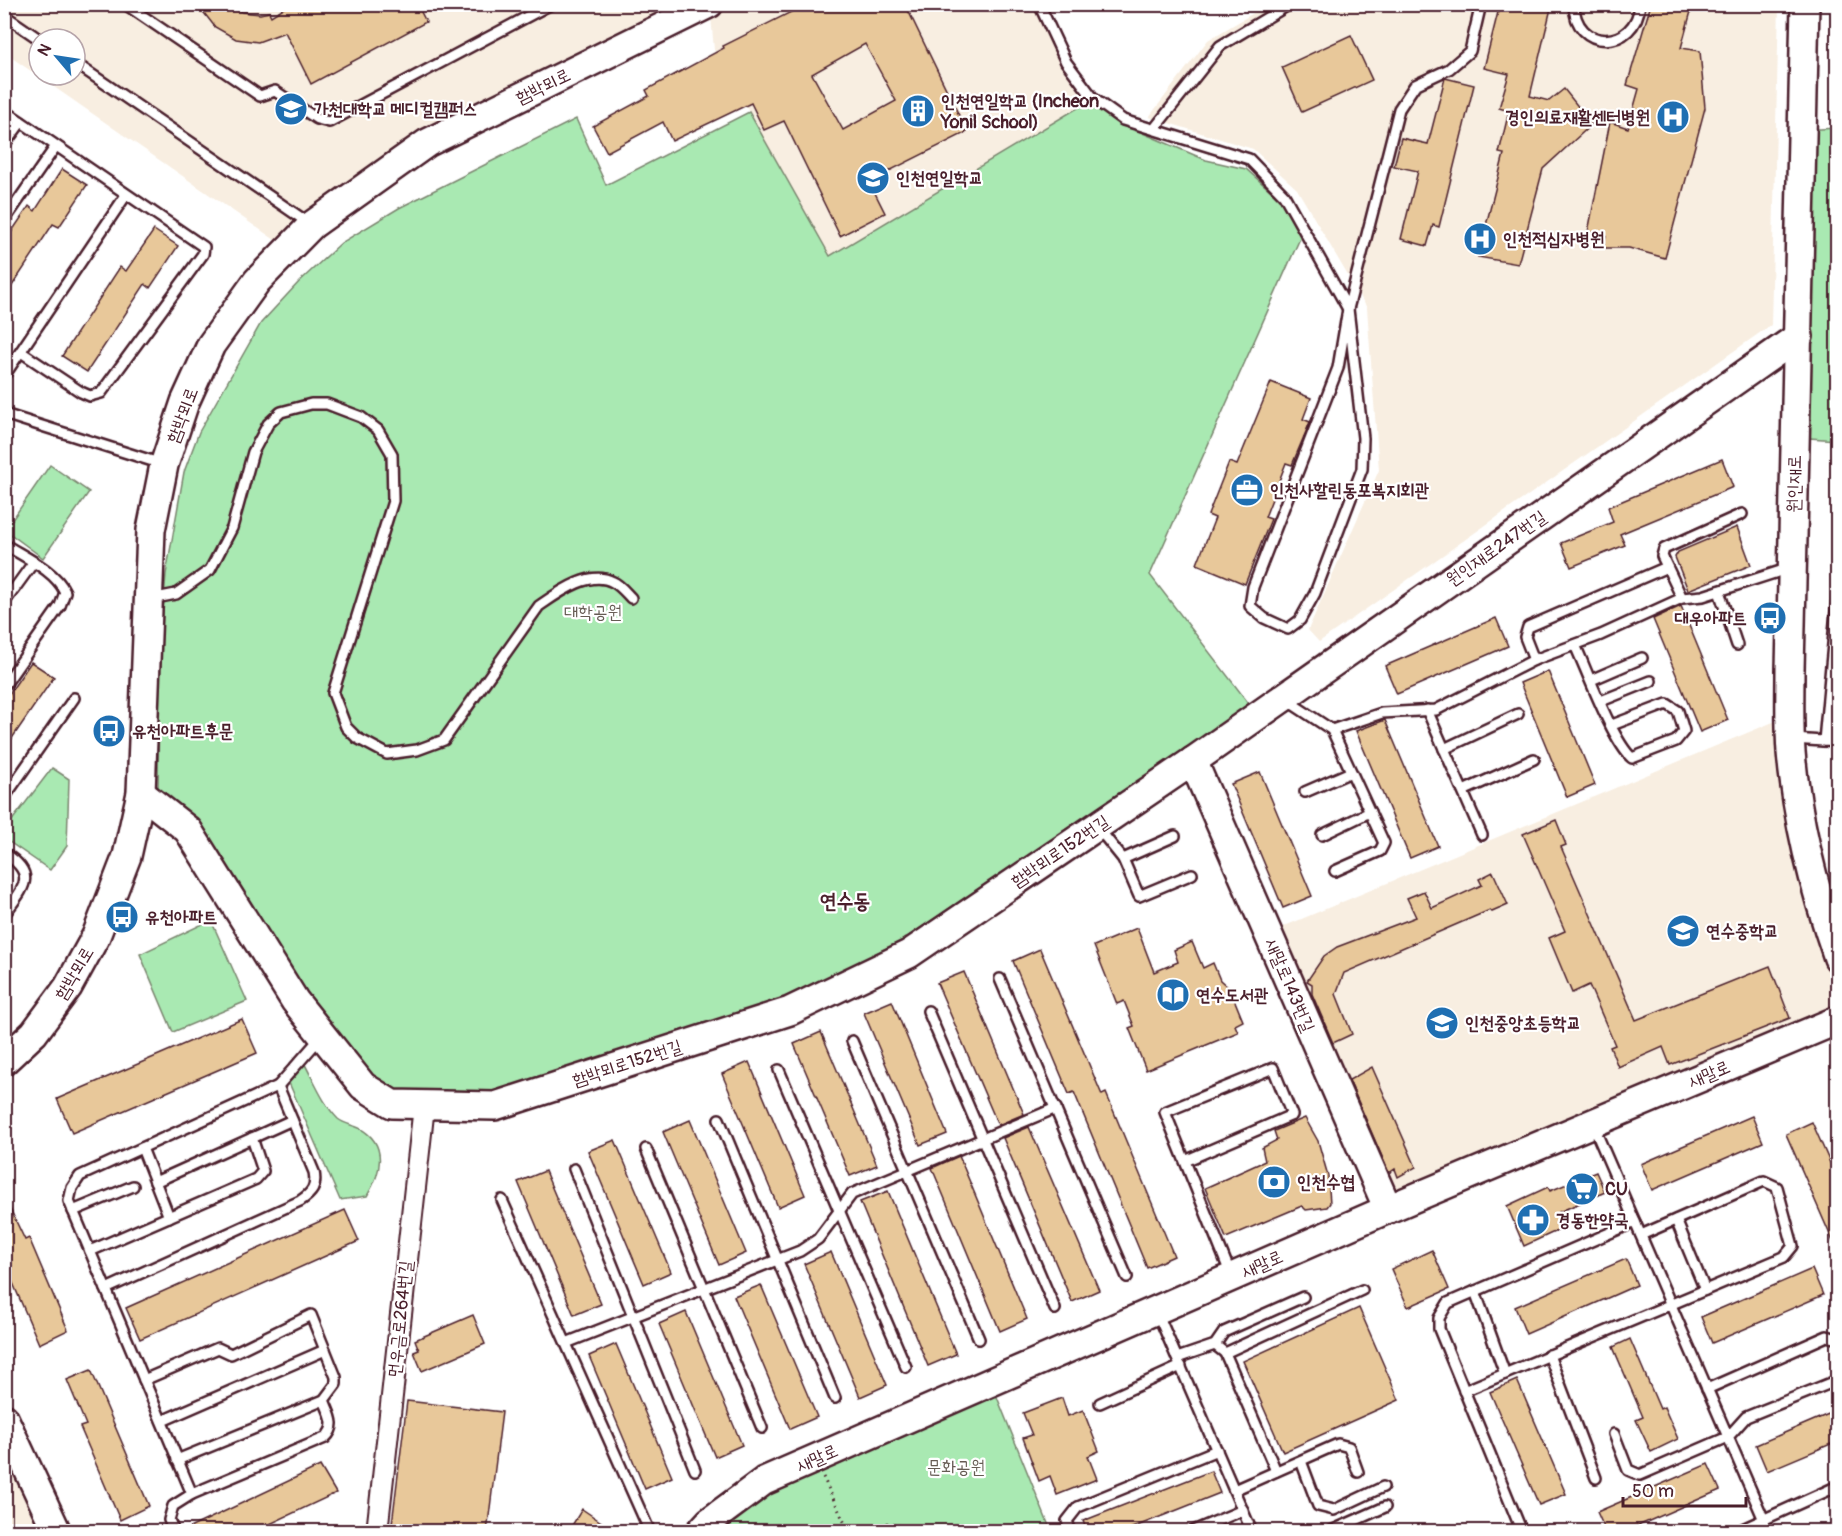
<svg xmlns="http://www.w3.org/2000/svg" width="1842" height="1536" viewBox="0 0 1842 1536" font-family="Pangolin,'Poor Story',sans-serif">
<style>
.built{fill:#f8eee1;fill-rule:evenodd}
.green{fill:#a9e9b2;stroke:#7a846e;stroke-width:1.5}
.building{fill:#e8c89a;stroke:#4a1f2b;stroke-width:1.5;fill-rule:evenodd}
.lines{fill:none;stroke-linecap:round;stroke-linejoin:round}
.lane-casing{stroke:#4a1f2b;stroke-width:14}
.street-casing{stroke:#4a1f2b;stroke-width:24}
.secondary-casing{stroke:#4a1f2b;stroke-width:32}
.path{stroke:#4a1f2b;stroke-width:3;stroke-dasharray:1.5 4.5;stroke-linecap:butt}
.lane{stroke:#fff;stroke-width:9}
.street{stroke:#fff;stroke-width:20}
.secondary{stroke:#fff;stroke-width:27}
.labels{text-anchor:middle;stroke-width:4.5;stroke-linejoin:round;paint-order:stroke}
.street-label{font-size:18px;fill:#4a1f2b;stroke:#fff}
.poi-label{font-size:18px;font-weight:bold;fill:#4a1f2b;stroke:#fff;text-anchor:start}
.park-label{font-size:18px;fill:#665c54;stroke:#fff}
.quarter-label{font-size:21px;font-weight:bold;fill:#4a1f2b;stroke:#fff}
</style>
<rect width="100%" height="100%" fill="#fff"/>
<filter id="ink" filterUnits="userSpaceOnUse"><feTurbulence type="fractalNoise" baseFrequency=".0167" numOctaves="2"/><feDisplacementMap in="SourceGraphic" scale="12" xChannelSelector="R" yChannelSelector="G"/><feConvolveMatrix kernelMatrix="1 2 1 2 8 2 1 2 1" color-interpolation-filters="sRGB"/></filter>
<g filter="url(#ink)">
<g class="built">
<path d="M5,5H709L427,143L288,249L5,53ZM39,39H75V75H39Z"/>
<path d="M710,5H1039L1066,62L1094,99L830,256L714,50Z"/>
<path d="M1267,5H1779L1771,325L1319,642L1308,630L1379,470L1367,308L1297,189L1253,149L1149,117L1208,40Z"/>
<path d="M1790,715L1837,958V1020L1388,1209L1268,933Z"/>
<path d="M5,1440L57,1531L5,1532Z"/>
</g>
<g class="green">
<path d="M1091,100L1124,125L1206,160L1246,169L1281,200L1301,236L1150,575L1250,705L901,941L788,997L493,1096L397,1095L368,1078L158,793L159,664L166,574L184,472L199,432L261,323L299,282L341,243L399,208L576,119L606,185L749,112L830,256Z"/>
<path d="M1837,128V440L1795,437L1803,130Z"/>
<path d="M50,465L89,492L43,558L5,530Z"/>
<path d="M52,768L69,779L67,846L50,870L5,839L4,831Z"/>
<path d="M211,920L247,1001L173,1032L140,954Z"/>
<path d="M302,1059C313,1078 322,1103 338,1119C344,1124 353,1125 359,1128C389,1144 381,1173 367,1196L340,1200L286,1076Z"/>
<path d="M991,1382L1051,1531L700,1532L710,1521Z"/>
</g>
<g class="building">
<path d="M197,4H232L242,12L260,14L269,12L271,16L290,4H417L426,22L311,84L285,32L258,42L236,39L215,27Z"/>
<path d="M807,4H905L967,132L869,181L885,213L840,236L784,121L764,130L751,103L672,141L663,122L607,152L593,126L649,96L646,90L724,48L723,46ZM865,44L896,101L843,130L812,74Z"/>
<path d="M1500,4H1552L1530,96L1549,101L1564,89L1592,124L1543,169L1518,264L1478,257L1504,154L1499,153L1509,111L1499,108L1509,74L1484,68Z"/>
<path d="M1651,4H1693L1681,48L1700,51L1705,108L1665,258L1629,248H1603L1606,235L1588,232L1610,122L1628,128L1639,89L1627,85Z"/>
<path d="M1351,35L1372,80L1302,112L1282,67Z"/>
<path d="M1445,78L1474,85L1439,227L1433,225L1427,246L1401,239L1418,171L1394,166L1401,138L1428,144Z"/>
<path d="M62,169L87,185L59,227L53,224L4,298V243L29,206L35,211Z"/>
<path d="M154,230L178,246L150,288L145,284L87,372L62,356L120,267L126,271Z"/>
<path d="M1271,382L1311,398L1303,419L1310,422L1292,465L1286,463L1265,517L1271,519L1245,584L1197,564L1215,518L1208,515L1229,462L1237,465Z"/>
<path d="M1722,459L1733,487L1620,534L1625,545L1571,567L1561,543L1613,522L1608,507Z"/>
<path d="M1737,527L1751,565L1688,590L1675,557L1678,552Z"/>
<path d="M1681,606L1728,720L1700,732L1653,619Z"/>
<path d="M1496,618L1508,646L1397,694L1385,666Z"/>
<path d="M31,662L54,677L4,750V701Z"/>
<path d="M1548,671L1595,785L1567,797L1520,683Z"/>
<path d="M1385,720L1438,846L1410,858L1356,731Z"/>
<path d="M1260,772L1312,896L1283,908L1231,784Z"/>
<path d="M1556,820L1566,845L1561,847L1636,1020L1770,966L1790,1018L1670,1065L1663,1047L1618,1067L1610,1047L1615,1045L1589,985L1572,993L1549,938L1565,931L1523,834Z"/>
<path d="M1493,872L1508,905L1492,912L1490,910L1344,973L1336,994L1352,1034L1333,1043L1312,994V984L1307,981L1324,956L1337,947L1416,917L1407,898L1424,891L1432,908L1482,885L1479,879Z"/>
<path d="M1137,928L1154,972L1178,962L1174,950L1192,942L1203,968L1213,963L1220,980L1230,989L1243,1021L1235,1025L1238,1032L1146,1070L1129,1028L1134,1026L1124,1001L1117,1004L1094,946Z"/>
<path d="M1040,949L1102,1095L1106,1093L1174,1256L1147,1268L1074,1092L1069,1094L1013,961Z"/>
<path d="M964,972L1024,1114L998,1125L937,983Z"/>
<path d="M892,1001L947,1134L920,1145L864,1013Z"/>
<path d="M242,1019L257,1053L72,1133L57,1099Z"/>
<path d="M821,1032L877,1165L850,1176L794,1044Z"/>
<path d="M749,1062L805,1195L778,1207L722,1074Z"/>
<path d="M1372,1067L1416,1167L1398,1177L1395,1169L1389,1173L1349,1080Z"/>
<path d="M1752,1116L1763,1142L1652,1190L1641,1164Z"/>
<path d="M1305,1118L1318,1141L1328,1176L1330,1203L1327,1207L1306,1210L1302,1206L1226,1238L1205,1188L1265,1161L1262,1148L1277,1140L1274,1131Z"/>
<path d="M690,1120L746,1253L719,1265L663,1132Z"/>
<path d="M1812,1122L1838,1181V1253L1786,1134Z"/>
<path d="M1029,1127L1099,1290L1072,1302L1003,1138Z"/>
<path d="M615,1140L671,1272L644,1284L588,1151Z"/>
<path d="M959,1156L1027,1319L1000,1331L932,1168Z"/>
<path d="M545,1171L601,1304L574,1315L518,1182Z"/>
<path d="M1596,1172L1605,1192L1559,1212L1565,1227L1524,1246L1507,1206L1548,1187L1550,1191Z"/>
<path d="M888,1191L956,1354L928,1366L860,1202Z"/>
<path d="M4,1196L25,1240L29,1238L68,1330L39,1344L4,1262Z"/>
<path d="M345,1210L359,1241L140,1339L126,1308Z"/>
<path d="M1432,1250L1449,1289L1408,1307L1391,1269Z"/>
<path d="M831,1252L887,1385L860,1397L804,1264Z"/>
<path d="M1626,1259L1637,1285L1526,1334L1515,1307Z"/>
<path d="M1812,1269L1823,1295L1712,1343L1701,1317Z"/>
<path d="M761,1285L817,1417L790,1429L734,1296Z"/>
<path d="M1359,1308L1399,1400L1283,1452L1243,1361Z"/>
<path d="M686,1312L742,1445L715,1457L659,1324Z"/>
<path d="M473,1315L485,1344L422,1371L414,1352L419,1350L415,1340Z"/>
<path d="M1630,1339L1660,1409L1664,1407L1678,1439L1651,1452L1636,1420L1643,1417L1613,1347Z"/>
<path d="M616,1344L672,1477L645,1489L589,1356Z"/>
<path d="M91,1370L149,1506L120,1520L80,1427L86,1425L67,1380Z"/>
<path d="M1517,1380L1566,1494L1539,1505L1490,1392Z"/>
<path d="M1062,1398L1068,1416L1083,1410L1099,1451L1088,1456L1097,1479L1057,1495L1050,1476L1039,1481L1023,1438L1032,1435L1023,1413Z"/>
<path d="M407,1401L502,1412L487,1532H391Z"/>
<path d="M1838,1410V1441L1767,1471L1756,1445Z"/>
<path d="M1708,1464L1720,1490L1624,1532H1606L1597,1512Z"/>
<path d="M320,1466L336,1493L253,1532H181Z"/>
<path d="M1211,1471L1220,1493L1122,1532H1087L1083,1521Z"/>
<path d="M582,1509L616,1532H568Z"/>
</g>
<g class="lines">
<g class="lane-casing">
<g id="lane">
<path d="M125,4L260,96L275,91L317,119L329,122L551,4"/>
<path d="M1039,4L1066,62L1094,99L1123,120L1249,159L1284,195L1348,309L1399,109L1415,85L1449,69L1470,51L1481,4"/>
<path d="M1574,4C1574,51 1636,52 1640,4"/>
<path d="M4,15L39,39"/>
<path d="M75,63L310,224"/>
<path d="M4,110L204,247L203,254L101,393L90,396L81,392L21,352"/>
<path d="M1154,129L1220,46L1290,4"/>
<path d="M4,145L21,122"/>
<path d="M4,221L56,146"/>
<path d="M1348,309L1363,438L1362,469L1315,593L1300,620L1288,629L1264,618L1250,606L1253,587L1338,368Z"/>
<path d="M4,376L126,195"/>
<path d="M4,414L162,464"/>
<path d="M4,544C24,557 55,570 65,592L60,606L4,686"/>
<path d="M1719,591L1737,645"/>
<path d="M1682,598L1662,556L1664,549L1742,514"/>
<path d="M151,599L176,594L210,570L232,528L253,452L268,424L281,412L311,404H327L361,417L378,430L392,454L393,501L333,693L346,727L357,738L387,754L417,750L444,740L539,606C558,593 590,569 613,582C620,585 626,593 631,598"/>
<path d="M4,603L33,563"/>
<path d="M1575,645C1587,671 1613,742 1632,758L1676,741L1684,731L1678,711L1667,704L1612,725"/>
<path d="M1534,660L1525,637L1528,627L1667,567"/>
<path d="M1591,680L1642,658"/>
<path d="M1285,699L1332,730L1382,713L1436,710L1534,660L1601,635L1682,598L1703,596L1790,568"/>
<path d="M1601,701L1651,681"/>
<path d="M1427,710L1482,835"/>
<path d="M1332,730L1384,843L1380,851L1335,871"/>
<path d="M1793,739L1838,742"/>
<path d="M1824,741L1838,590"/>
<path d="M1444,749L1518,714"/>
<path d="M1463,791L1534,759"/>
<path d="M1305,792L1351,772"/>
<path d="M4,798L74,698"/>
<path d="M1098,828L1123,859L1139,896L1192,874"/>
<path d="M1322,835L1370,812"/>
<path d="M4,853C39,875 23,888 4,915"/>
<path d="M1123,859L1175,836"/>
<path d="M1000,979L1127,1277"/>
<path d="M928,1011L1055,1309"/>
<path d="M852,1041L979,1339"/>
<path d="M779,1070L906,1367"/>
<path d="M719,1119L835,1398"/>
<path d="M1593,1125L1764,1520"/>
<path d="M142,1148L169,1217"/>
<path d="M646,1149L762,1428"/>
<path d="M1185,1161L1292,1115L1273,1068L1165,1112L1231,1275"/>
<path d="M574,1169L695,1470"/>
<path d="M155,1182L292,1120"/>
<path d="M502,1200L650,1532"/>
<path d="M73,1211L133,1186"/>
<path d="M1676,1220L1705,1290"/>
<path d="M90,1251L256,1179L263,1171L252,1138"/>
<path d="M106,1289L300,1201C312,1193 317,1187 314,1172L278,1086"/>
<path d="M1475,1291L1505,1374"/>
<path d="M1157,1312L1252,1532"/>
<path d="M566,1343L800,1251L818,1239L852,1194L1056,1108"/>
<path d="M1215,1345L1225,1353L1362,1290"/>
<path d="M1225,1353L1276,1471"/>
<path d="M1549,1355L1596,1478"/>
<path d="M1177,1358L1215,1345L1224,1332L1303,1297"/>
<path d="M144,1380L218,1348L231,1354L311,1315L336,1377V1384L324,1400L177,1460"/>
<path d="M1707,1389L1827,1336L1838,1339"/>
<path d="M1464,1391L1784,1257L1793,1246L1777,1187L1764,1181L1641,1235"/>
<path d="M1100,1403L1181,1366"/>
<path d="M162,1421L325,1350"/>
<path d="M1614,1434L1628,1470L1640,1475L1728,1437L1746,1417L1838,1380"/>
<path d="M1301,1461L1318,1506L1334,1510L1383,1487"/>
<path d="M1234,1490L1338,1444L1349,1447L1358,1472"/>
<path d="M192,1494L325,1438C338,1426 330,1415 324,1400"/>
<path d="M174,1532L169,1520L173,1506L192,1494L69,1201L72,1188L80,1176L278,1086L322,1036"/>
<path d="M1071,1532L1067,1521L1078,1507L1217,1450"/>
<path d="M1191,1532L1243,1510"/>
<path d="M1329,1532L1385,1507"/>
<path d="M1522,1532L1439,1329V1318L1448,1303L1635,1222"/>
<path d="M1736,1532L1838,1486"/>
</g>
</g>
<g class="street-casing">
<path id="street" d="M377,1532L424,1106"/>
</g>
<g class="secondary-casing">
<g id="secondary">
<path d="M1805,4L1790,670C1790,697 1789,725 1791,752C1797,823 1815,892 1838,958"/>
<path d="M1193,761L1388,1209"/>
<path d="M141,793L188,830L295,1001L363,1086L392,1104L495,1106L790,1011L909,954L1193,761L1799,336"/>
<path d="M4,1061L34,1033L68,987L96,936L127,856L141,793L151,530L164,465L185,402L211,345L257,281L312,225L427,143L709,4"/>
<path d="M4,1418L57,1532"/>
<path d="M700,1532L710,1521L764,1481L1388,1209L1838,1020"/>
</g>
</g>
<g class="path">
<path d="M823,1477L849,1532"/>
<path d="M858,1532L886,1523L935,1532"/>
</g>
<use href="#lane" class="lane"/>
<use href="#street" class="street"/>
<use href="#secondary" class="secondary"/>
</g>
</g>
<defs>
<g id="university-disc" transform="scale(1.725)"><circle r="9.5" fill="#1f6fb2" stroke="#fff"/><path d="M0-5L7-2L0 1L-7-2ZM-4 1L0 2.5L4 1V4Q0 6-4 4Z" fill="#fff"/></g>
<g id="building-disc" transform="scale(1.725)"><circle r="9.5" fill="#1f6fb2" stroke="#fff"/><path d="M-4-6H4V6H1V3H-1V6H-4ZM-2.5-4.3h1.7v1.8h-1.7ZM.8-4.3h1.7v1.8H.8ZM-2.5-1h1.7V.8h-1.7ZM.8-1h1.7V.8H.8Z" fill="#fff"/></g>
<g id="hospital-disc" transform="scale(1.725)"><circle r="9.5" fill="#1f6fb2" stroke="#fff"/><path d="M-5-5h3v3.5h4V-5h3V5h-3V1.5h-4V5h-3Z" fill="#fff"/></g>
<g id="school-disc" transform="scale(1.725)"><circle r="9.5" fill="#1f6fb2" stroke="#fff"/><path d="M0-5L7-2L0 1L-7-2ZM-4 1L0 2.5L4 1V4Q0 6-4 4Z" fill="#fff"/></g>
<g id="office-disc" transform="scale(1.725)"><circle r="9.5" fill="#1f6fb2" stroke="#fff"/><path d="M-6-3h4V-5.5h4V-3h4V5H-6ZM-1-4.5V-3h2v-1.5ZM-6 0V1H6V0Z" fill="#fff"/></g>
<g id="bus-disc" transform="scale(1.725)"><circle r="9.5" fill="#1f6fb2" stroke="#fff"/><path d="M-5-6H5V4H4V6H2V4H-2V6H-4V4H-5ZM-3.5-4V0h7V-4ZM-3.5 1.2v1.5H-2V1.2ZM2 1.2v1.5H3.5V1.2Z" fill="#fff"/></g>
<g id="library-disc" transform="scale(1.725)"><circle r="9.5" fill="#1f6fb2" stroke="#fff"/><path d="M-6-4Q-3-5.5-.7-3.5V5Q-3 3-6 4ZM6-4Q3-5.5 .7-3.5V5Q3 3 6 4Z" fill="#fff"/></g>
<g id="bank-disc" transform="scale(1.725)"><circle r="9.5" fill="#1f6fb2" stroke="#fff"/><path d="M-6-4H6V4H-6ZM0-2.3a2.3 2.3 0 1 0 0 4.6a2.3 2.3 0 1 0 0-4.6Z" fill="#fff"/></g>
<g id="supermarket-disc" transform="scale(1.725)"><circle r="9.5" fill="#1f6fb2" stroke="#fff"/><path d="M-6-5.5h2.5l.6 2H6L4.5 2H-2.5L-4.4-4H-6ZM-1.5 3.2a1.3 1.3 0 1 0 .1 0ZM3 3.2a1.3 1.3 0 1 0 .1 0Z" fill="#fff"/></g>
<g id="pharmacy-disc" transform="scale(1.725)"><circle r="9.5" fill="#1f6fb2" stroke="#fff"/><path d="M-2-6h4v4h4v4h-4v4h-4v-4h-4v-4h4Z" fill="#fff"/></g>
</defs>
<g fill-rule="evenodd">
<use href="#university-disc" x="291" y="109"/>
<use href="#building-disc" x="918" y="111"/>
<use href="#hospital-disc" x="1673" y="117"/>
<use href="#school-disc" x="873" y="178"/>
<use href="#hospital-disc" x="1480" y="239"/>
<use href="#office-disc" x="1247" y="490"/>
<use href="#bus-disc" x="1770" y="618"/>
<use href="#bus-disc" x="109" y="731"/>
<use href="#bus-disc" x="122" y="917"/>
<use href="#school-disc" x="1683" y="931"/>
<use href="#library-disc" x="1173" y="995"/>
<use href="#school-disc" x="1442" y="1023"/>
<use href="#bank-disc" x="1274" y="1182"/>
<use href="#supermarket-disc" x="1582" y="1189"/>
<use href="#pharmacy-disc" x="1533" y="1220"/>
</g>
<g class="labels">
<g class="street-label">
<text transform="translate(543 86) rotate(-26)" y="6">함박뫼로</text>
<text transform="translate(182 415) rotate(-69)" y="6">함박뫼로</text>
<text transform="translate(1794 484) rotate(-89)" y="6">원인재로</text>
<text transform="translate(1496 548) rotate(-35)" y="6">원인재로247번길</text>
<text transform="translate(1060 851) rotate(-34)" y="6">함박뫼로152번길</text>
<text transform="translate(74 973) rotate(-59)" y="6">함박뫼로</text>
<text transform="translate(1290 985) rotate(67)" y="6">새말로143번길</text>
<text transform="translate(627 1063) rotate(-18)" y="6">함박뫼로152번길</text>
<text transform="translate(1709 1074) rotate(-23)" y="6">새말로</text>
<text transform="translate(1262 1264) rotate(-24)" y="6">새말로</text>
<text transform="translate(400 1319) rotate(-84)" y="6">먼우금로264번길</text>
<text transform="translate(817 1458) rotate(-24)" y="6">새말로</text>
</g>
<g class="poi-label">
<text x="941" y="107">인천연일학교 (Incheon<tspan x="941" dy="21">Yonil School)</tspan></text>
<text x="314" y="115">가천대학교 메디컬캠퍼스</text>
<text x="1650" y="123" text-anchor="end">경인의료재활센터병원</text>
<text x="896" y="184">인천연일학교</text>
<text x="1503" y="245">인천적십자병원</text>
<text x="1270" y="496">인천사할린동포복지회관</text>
<text x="1747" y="624" text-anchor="end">대우아파트</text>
<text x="132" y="737">유천아파트후문</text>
<text x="145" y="923">유천아파트</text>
<text x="1706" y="937">연수중학교</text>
<text x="1196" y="1001">연수도서관</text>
<text x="1465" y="1029">인천중앙초등학교</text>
<text x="1297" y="1188">인천수협</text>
<text x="1605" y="1195">CU</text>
<text x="1556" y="1226">경동한약국</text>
</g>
<g class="park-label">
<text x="593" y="618">대학공원</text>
<text x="956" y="1473">문화공원</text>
</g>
<g class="quarter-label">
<text x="845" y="908">연수동</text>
</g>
</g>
<rect width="1842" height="1536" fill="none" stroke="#fff" stroke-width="24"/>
<rect x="12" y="12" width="1818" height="1512" fill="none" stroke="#4a1f2b" stroke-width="2" filter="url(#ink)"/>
<g transform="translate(57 57) rotate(299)"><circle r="28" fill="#ffffff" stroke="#b7a5aa" stroke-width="1.5"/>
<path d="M0-4.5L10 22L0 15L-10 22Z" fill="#1f6fb2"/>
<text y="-9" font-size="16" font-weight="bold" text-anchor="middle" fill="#4a1f2b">N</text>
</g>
<path d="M1623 1497v9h123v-9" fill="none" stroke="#4a1f2b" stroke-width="3"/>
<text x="1632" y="1497" font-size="18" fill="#4a1f2b" stroke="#ffffff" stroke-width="4.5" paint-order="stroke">50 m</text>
</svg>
